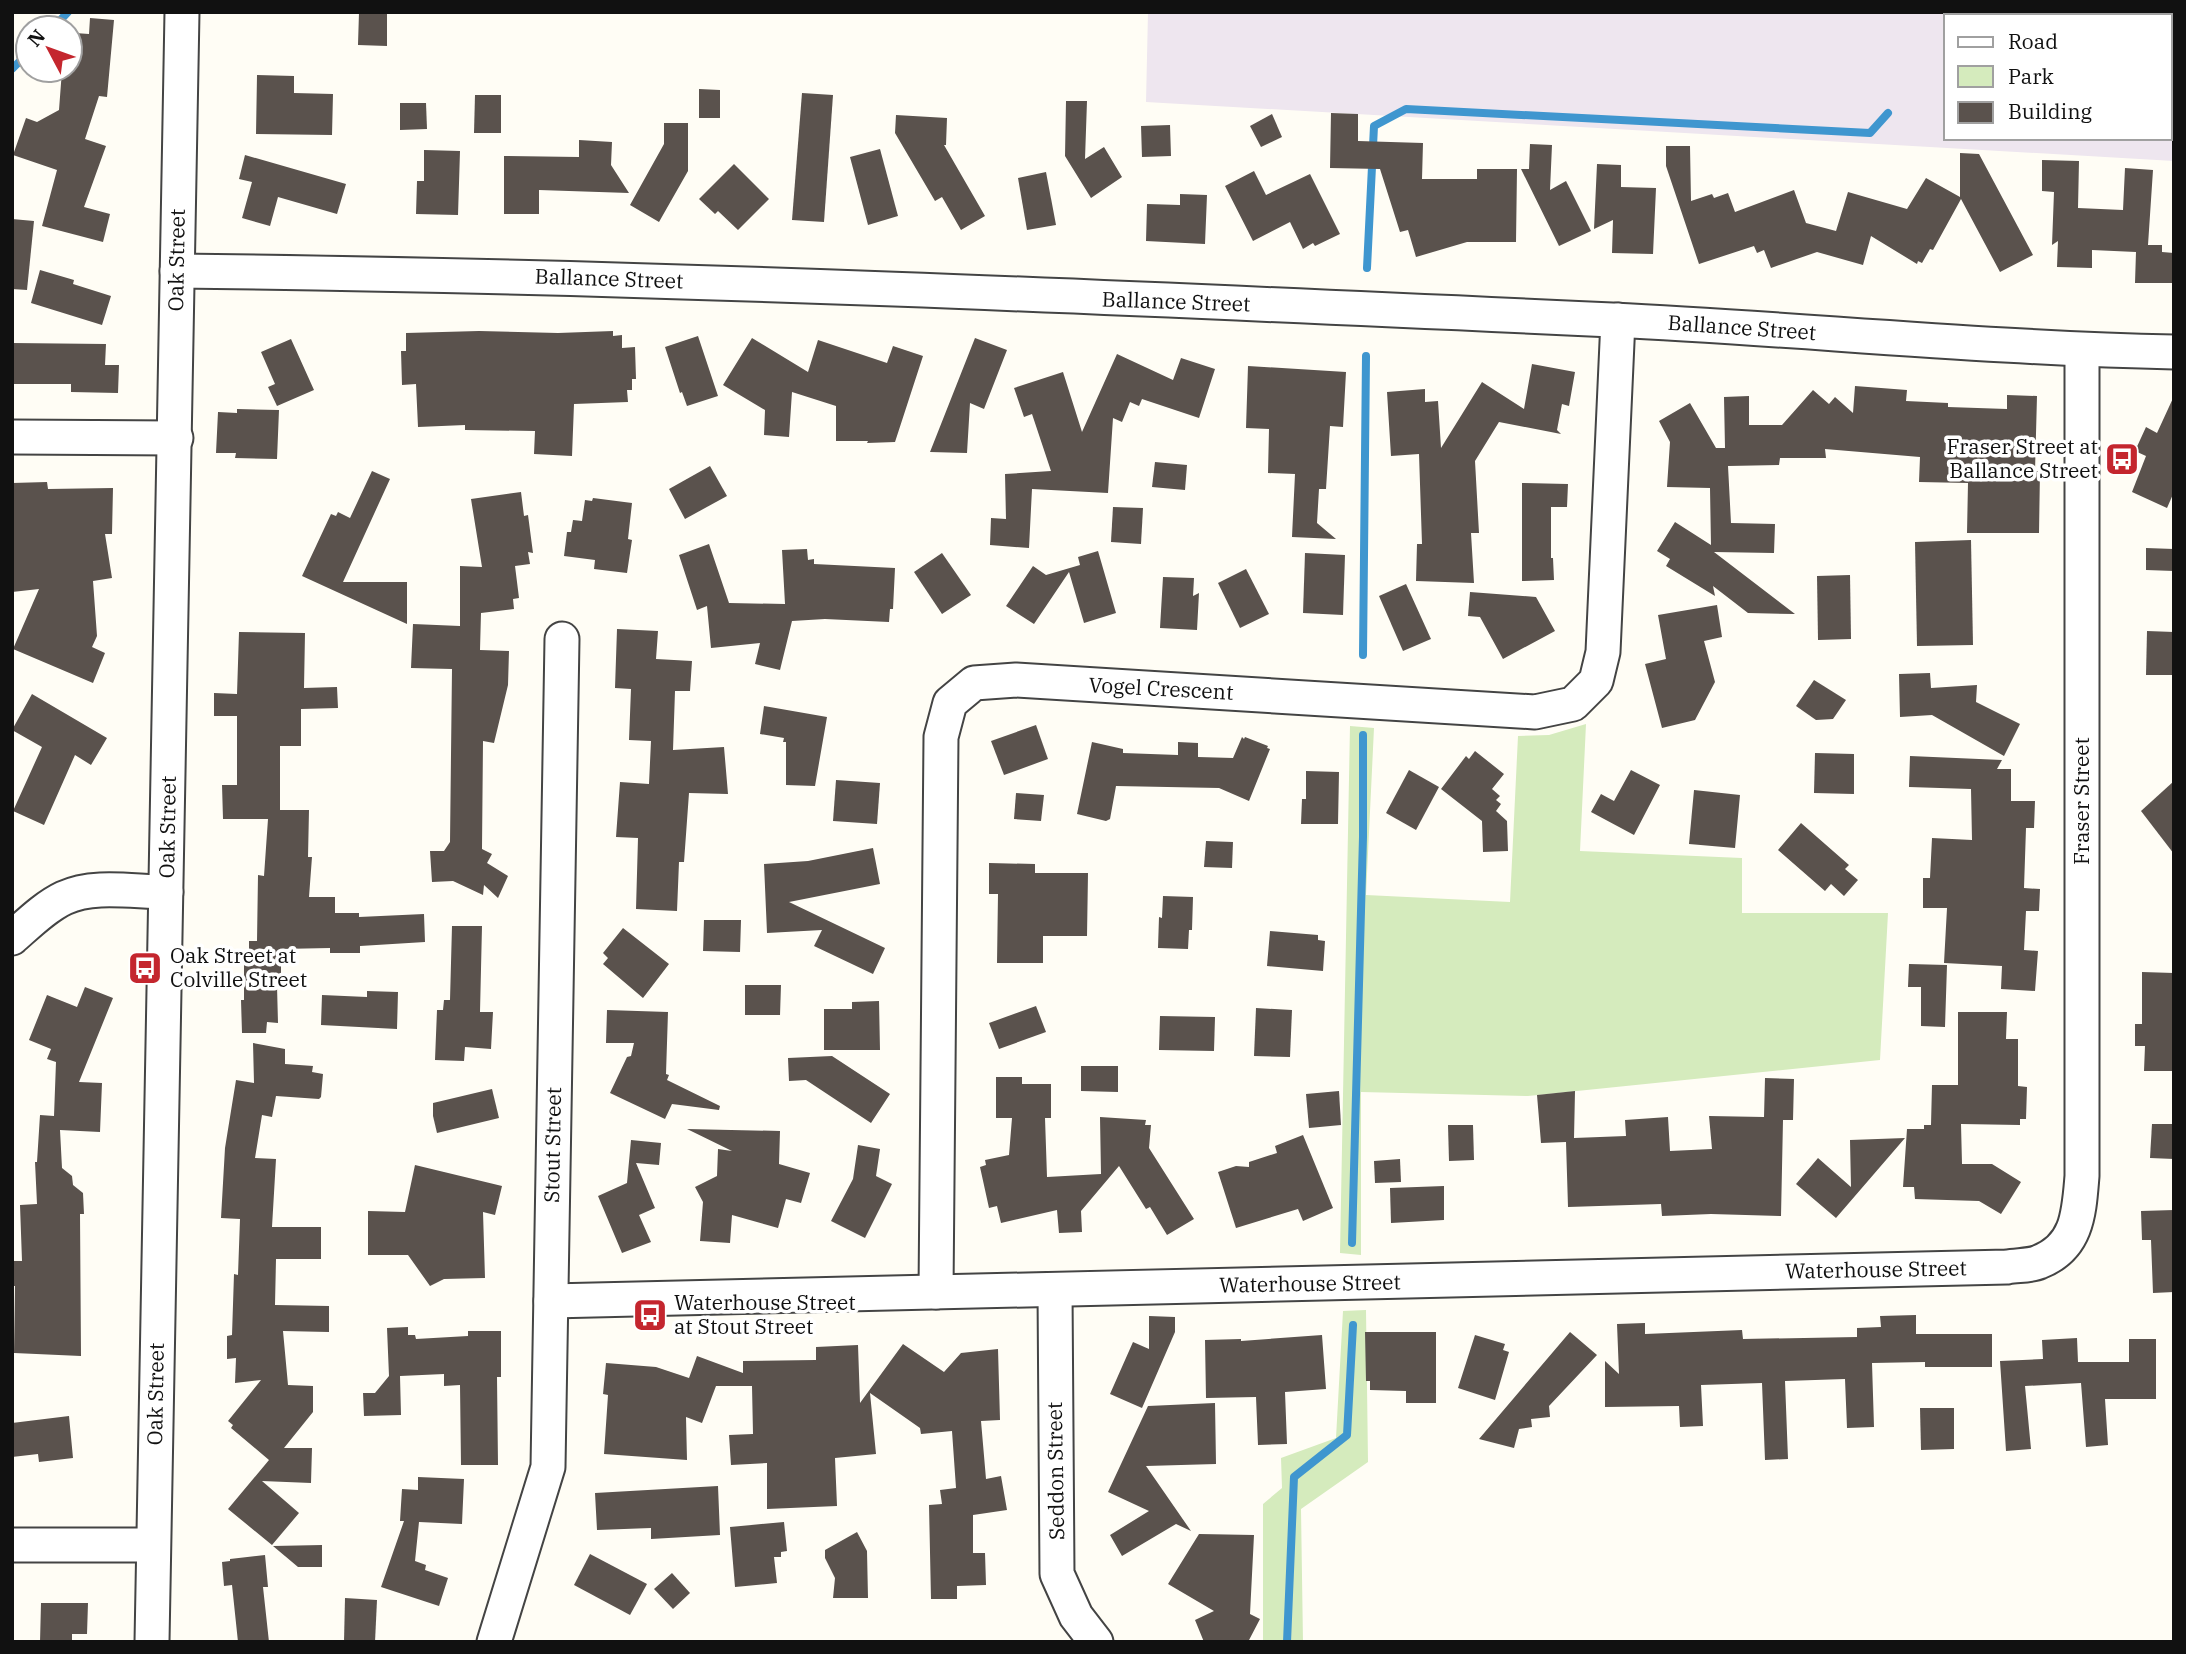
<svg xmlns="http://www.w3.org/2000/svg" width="2186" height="1654" viewBox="0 0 2186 1654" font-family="'IBM Plex Serif',serif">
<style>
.industrial{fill:#eee6ef;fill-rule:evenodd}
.green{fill:#d5ebbd}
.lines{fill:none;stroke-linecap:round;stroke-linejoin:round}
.stream{stroke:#3f96cf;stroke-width:8}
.building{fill:#5a524d}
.minor-casing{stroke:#444;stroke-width:37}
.minor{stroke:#fff;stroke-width:33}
.labels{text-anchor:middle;stroke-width:7;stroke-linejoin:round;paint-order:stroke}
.street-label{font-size:21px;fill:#111;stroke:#fff}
.poi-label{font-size:21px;fill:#111;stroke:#fff;text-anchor:start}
</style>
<rect width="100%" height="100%" fill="#fffdf5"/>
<path class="industrial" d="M1148,12H2174V161L1146,102ZM1946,16H2170V138H1946Z"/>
<g class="green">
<path d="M1586,724L1580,851L1742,858V913H1888L1880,1060L1528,1096L1361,1092V1255L1340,1253L1350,726L1374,728L1366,895L1510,902L1518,736L1549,735Z"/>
<path d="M1366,1310L1368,1462L1301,1509L1303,1642H1263V1504L1282,1488L1281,1458L1336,1438L1343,1311Z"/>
</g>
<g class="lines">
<g class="stream">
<path d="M53,28L68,12"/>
<path d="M12,69L28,53"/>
<path d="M1367,268L1374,126L1406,109L1870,133L1888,113"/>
<path d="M1363,655L1366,356"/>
<path d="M1352,1243L1363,837V735"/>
<path d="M1287,1642L1294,1477L1347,1435L1353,1325"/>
</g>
</g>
<g class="building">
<path d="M359,12H387V46L358,45Z"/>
<path d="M90,18L114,20L107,97L99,96L85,139L106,146L84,207L110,214L103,242L42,226L57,170L13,155L26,118L37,122L59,110L62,70H70V57H73L75,33L89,34Z"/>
<path d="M257,75L294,76V93L333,94L332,135L256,134Z"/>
<path d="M699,89L720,90V118H699Z"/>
<path d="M802,93L833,95L824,222L792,220Z"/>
<path d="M475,95H501V133H474Z"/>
<path d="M1066,101H1087L1085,159L1104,147L1122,177L1091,198L1065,156Z"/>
<path d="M400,103H426L427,129L400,130Z"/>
<path d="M1331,113L1358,114V141L1423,143L1422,179H1477V169H1517L1516,242H1467L1416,257L1408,230L1400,232L1380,169L1330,168Z"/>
<path d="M1272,114L1282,137L1261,147L1250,126Z"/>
<path d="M896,115L947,118L946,145H944L985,216L961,230L942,197L935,201L895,133Z"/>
<path d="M664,123H688V171L659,222L630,205L664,144Z"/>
<path d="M1170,125L1171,156L1142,157L1141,126Z"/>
<path d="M579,140L612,142L611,165L629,193L539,190V214H504V156L579,157Z"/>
<path d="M1530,144L1552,145L1550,190L1566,181L1591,231L1559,246L1521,169H1529Z"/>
<path d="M1666,146H1690L1691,201L1712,194L1714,198L1728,193L1735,212L1794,190L1806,223L1836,231L1848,192L1907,209L1926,178L1960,197V153L1979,154L2033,255L2000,272L1961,199L1933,250L1930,249L1922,263L1918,261L1917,264L1871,236L1863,265L1817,252L1771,268L1764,250L1757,253L1754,246L1699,264L1666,166Z"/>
<path d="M880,149L898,216L868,225L850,157Z"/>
<path d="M424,150L460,151L458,215L416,214L417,181H424Z"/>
<path d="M245,155L346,184L337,214L278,197L270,226L242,218L252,182L239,179Z"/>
<path d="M2042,160L2079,161L2078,208L2123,210L2125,168L2153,170L2148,245H2162V252L2174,253V283H2135L2136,252L2092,250V268L2057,267L2058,241L2052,245L2054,192L2042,191Z"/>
<path d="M734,164L769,199L738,230L718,211L715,214L699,199Z"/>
<path d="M1597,164L1621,165V187L1656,188L1653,254L1612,253L1613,220L1594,229Z"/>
<path d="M1254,171L1266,195L1310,174L1340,234L1315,246L1313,243L1303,249L1290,222L1253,241L1225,186Z"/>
<path d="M1046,172L1056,225L1027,230L1018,178Z"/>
<path d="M1180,194L1207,195L1205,244L1146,241L1147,204L1180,205Z"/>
<path d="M12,219L34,221L27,290L12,289Z"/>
<path d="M40,270L74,280L73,284L111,296L102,325L31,303Z"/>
<path d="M479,331L558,333L613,331V336L622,335V348L635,347L636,379H632V390H627L628,402L574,404L572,456L534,454L535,431L465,430V425L418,427L416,384L402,385L401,351H406V333Z"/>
<path d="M698,336L718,396L687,406L682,392L680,393L665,347Z"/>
<path d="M752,338L808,372L818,340L887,363L893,346L923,356L895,442L867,443L868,441H836V406L792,392L789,437L764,435L765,410L723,385Z"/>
<path d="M975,338L1007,350L984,409L970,403L967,453L930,452Z"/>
<path d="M291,339L314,390L277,406L268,387L275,384L261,352Z"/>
<path d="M12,343L106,344L105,365H119L118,393L71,392V384H12Z"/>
<path d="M1117,354L1173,380L1181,358L1215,369L1199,418L1142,399L1139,406L1130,402L1122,422L1113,418L1108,493L1032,489L1029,548L990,545L991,518L1006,519L1005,474L1051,471L1032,414L1024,417L1014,388L1063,372L1082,432Z"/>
<path d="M1532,364L1575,372L1569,406L1562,404L1557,430L1561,434L1499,422L1475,461L1479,533H1471L1474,583L1416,581L1417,544H1422L1419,454L1391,456L1387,392L1425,389V402L1438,401L1441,448L1482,382L1524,409Z"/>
<path d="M1248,366L1346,372L1343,427L1330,426L1326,489H1319L1317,523L1336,539L1292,537L1295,474L1268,473L1269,429L1246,428Z"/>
<path d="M1855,386L1907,390L1906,401L1948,403V407L2007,409V395L2037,396L2035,471H2040L2039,533H1967L1968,483L1919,482L1920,457L1825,449L1826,458H1780L1779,465L1728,466L1731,523L1775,524L1774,553L1714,552L1795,614L1748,613L1713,586L1715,596L1666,566L1670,559L1657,551L1675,522L1711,545L1710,488L1667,487L1670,442L1659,421L1690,403L1716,448H1725L1724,397L1749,396V425H1782L1813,390L1829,404L1835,397L1853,413Z"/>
<path d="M2174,396V492L2167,508L2132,492L2146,456L2135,451L2146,427L2157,433Z"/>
<path d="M237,409L279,410L277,459L235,458L236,453H216L218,412L237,413Z"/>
<path d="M1155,462L1187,465L1185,490L1152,487Z"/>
<path d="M710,466L727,496L685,519L669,489Z"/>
<path d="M372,471L390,479L343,582H407V624L302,576L331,514L336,516L338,512L350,518Z"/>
<path d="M47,482L48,489L113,488L112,534H105L112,578L93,581L97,636L92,647L105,653L93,683L13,649L39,589L12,592V483Z"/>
<path d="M1522,483L1568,484L1567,507H1551V558H1553L1554,580L1522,581Z"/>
<path d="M521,492L524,516L528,515L533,553L528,552L530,564L515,566L519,598L513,599L514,609L481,613L480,650L509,651L508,685L494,743L483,741L482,849L492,854L487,863L508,876L498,898L484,885L483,895L453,881L432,882L430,851H444L450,842L452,669L411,668L413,624L460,626V566L482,567L471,499Z"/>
<path d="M593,498L632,503L628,539L632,540L627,573L594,569L595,560L564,556L567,532H571L573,520L582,521L585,500L592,501Z"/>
<path d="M1113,507L1143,508L1141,544L1111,542Z"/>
<path d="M1971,540L1973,645L1917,646L1915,542Z"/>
<path d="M709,544L729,603L785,604L782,550L807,549L808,560L814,559V564L895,568L893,609H890L889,622L825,619L792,621L780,670L755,664L760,643L711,648L707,606L697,610L679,555Z"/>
<path d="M2146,548L2174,549V571L2146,570Z"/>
<path d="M1098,551L1116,613L1084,623L1069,572L1034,624L1006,606L1033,566L1046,575L1080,565L1078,557Z"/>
<path d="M942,553L971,595L942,614L914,572Z"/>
<path d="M1305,553L1345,555L1343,615L1303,613Z"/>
<path d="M1246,569L1269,614L1240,628L1218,583Z"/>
<path d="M1850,575L1851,639L1818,640L1817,576Z"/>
<path d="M1163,577L1194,578L1193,596L1199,593L1197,630L1160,628Z"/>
<path d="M1406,584L1431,639L1403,651L1379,596Z"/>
<path d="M1470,592L1536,597L1555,631L1503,659L1480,617L1468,616Z"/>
<path d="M1717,605L1722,637L1704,641L1715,682L1695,720L1662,728L1645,664L1666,659L1658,615Z"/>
<path d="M617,629L658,631L656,659L692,661L690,691H675L673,750L724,747L728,794L689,793L684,862H679L677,911L636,909L638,838L616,837L620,782L649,784L651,741L629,740L631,689L615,688Z"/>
<path d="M2147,631L2174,632V675H2146Z"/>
<path d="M239,632L305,633L304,688L337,687L338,708L301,709V746H280V810H309L308,857H312L309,897H335V913H359V917L424,914L425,942L360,946V953H330V948L281,949V986H277L278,1023L267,1022L266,1033H242L241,1000H244V952H249V941H257L258,875L264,876L268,819H223L222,785H237V716H214V693L237,694Z"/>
<path d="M1930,673L1931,688L1977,685L1976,702L2020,724L2004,756L1932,715L1900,717L1899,674Z"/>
<path d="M1814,680L1846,700L1833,719L1816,720L1796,706Z"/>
<path d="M32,694L107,738L91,765L75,755L44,825L13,811L42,747L12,730Z"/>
<path d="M764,706L827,717L815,786L786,785V742H783L784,738L760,734Z"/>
<path d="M1036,725L1048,759L1004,775L991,741Z"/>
<path d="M1242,737L1244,739L1245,737L1268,746L1267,748L1270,749L1249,801L1219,788L1116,786L1110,819L1106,821L1077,814L1092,742L1123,749V753L1178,755V742L1198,743V757L1233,758Z"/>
<path d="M1475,751L1504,774L1492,789L1500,796L1496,800L1501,804L1496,811L1507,821L1508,851L1483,852L1482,821L1441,789L1466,756L1469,759Z"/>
<path d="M1815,753L1854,754V794L1814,793Z"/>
<path d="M1910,756L2002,760L1997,769H2011V801H2035L2034,828H2026L2024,888L2040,889L2039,911H2026L2024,950L2038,951L2035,991L2001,989L2002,966L1944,963L1947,908H1923V878H1930L1932,838L1972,840L1971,789L1909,787Z"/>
<path d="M1409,770L1439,787L1416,830L1386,813Z"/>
<path d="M1631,770L1660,785L1634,835L1591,812L1601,794L1614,801Z"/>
<path d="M1306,771L1339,772L1338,824H1301L1302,799H1306Z"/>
<path d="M836,780L880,783L877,824L833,821Z"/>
<path d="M2174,781V854L2141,811Z"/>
<path d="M1694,790L1740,795L1735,848L1689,844Z"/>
<path d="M1016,793L1044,795L1041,821L1014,819Z"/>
<path d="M1801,823L1849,865L1845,869L1858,880L1844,896L1831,884L1825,891L1778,850Z"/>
<path d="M1206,841L1233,842L1232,868L1204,867Z"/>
<path d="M873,848L880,884L789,902L885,948L873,974L814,946L822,930L767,933L764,864L808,861Z"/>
<path d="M989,863L1035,864V873H1088L1087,936H1043V963H997L998,894H989Z"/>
<path d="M1163,896L1193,897L1192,930H1189L1188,949L1158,948L1159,917L1162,918Z"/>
<path d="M704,920H741L740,952L703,951Z"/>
<path d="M452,926H482L480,1012H493L491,1049L465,1047L464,1061L435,1060L437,1010H443L444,1000H450Z"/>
<path d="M623,928L669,964L643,998L603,964L608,958L603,953Z"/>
<path d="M1270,931L1318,935V940L1325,941L1323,971L1267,966Z"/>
<path d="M1909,964L1947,965L1945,1027L1921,1026V987H1908Z"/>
<path d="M2142,972L2174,973V1071H2144L2145,1046H2135V1024H2142Z"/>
<path d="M745,985H781L780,1015H745Z"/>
<path d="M85,987L113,998L79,1082L102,1083L100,1132L60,1130L62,1168L72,1176L73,1185L83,1193L84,1214H80L81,1356L14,1353L15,1286H12V1261H22L20,1205L37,1204L35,1162H37L40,1115L54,1116L56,1062L47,1059L51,1049L29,1040L47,995L77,1007Z"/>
<path d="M367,991L398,992L397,1029L321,1025L322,995L367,997Z"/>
<path d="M879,1001L880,1050H824V1009H852V1002Z"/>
<path d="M1036,1006L1046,1032L999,1049L989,1023Z"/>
<path d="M1256,1008L1292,1010L1290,1057L1254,1056Z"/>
<path d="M607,1010L668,1012L666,1074L669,1075L667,1080L720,1106L719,1110L672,1104L665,1119L610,1093L627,1057L631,1056L634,1043H606Z"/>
<path d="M1958,1012H2007L2006,1039H2018V1086L2027,1087L2026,1119H2020V1125L1961,1124L1962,1164H1992L2021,1182L2001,1214L1979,1201L1915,1199L1914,1187H1903L1907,1129H1924V1125H1931L1932,1085H1958Z"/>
<path d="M1160,1016L1215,1017L1214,1051L1159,1050Z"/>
<path d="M253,1043L285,1049V1064L313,1066L312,1072L323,1074L321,1097L319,1099L276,1096L272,1117L262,1115L255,1158L276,1159L272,1227H321V1259H276L275,1305L329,1306V1332L283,1331L288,1385L313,1386V1412L284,1448H312L311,1483L262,1481L299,1513L272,1545L228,1509L269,1460L231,1428L233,1425L228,1421L261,1380L235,1383L236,1358L227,1359V1336L232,1335L234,1274L238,1275L240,1219L221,1218L225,1148L236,1080L254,1083Z"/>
<path d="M832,1056L890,1094L871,1123L806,1080L789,1081L788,1058Z"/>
<path d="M1081,1066H1118V1092L1081,1091Z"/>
<path d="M996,1077H1022V1084H1051V1118H1045L1047,1177L1101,1174L1100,1117L1146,1120L1145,1125H1151L1149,1148L1194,1219L1167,1235L1150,1207L1146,1209L1119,1166L1081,1211L1082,1232L1059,1233L1057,1210L1001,1223L997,1206L989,1208L980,1167L986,1165L985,1160L1009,1155L1012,1118H996Z"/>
<path d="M1765,1078L1794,1079L1793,1120H1783L1781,1216L1711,1214L1662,1216L1661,1204L1568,1207L1566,1142L1541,1143L1537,1095L1575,1091L1574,1138L1626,1136L1625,1120L1668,1117L1670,1151L1712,1149L1709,1116L1764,1117Z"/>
<path d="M492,1089L499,1118L437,1133L433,1116V1103Z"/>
<path d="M1339,1091L1341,1125L1309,1128L1306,1094Z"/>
<path d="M2152,1124H2174V1159L2150,1158Z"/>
<path d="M1448,1125H1473L1474,1160L1449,1161Z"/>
<path d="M687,1129L780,1131L779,1164L810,1173L801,1203L786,1199L778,1228L732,1215L730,1243L700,1241L703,1202L695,1187L717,1176L718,1149L732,1151Z"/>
<path d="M1303,1135L1333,1208L1303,1221L1298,1209L1236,1228L1218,1172L1236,1166L1249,1167V1162L1277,1153L1275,1146Z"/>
<path d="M1905,1138L1836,1218L1796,1184L1818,1158L1851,1187L1850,1140Z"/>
<path d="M631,1140L661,1143L659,1165L636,1163L655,1208L639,1215L651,1242L622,1253L598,1196L627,1183Z"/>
<path d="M858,1145L880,1149L876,1176L892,1184L865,1238L831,1221L853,1179Z"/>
<path d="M1400,1159L1401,1182L1375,1183L1374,1161Z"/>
<path d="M415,1165L502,1186L495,1215L483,1212L485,1278L444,1279L430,1286L408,1255H368V1211L405,1212Z"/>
<path d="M1444,1186V1220L1391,1223L1390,1188Z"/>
<path d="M2174,1210V1292L2153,1293L2151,1240H2142L2141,1211Z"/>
<path d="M1916,1315V1334H1992V1367H1925V1362L1872,1363L1874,1427L1847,1428L1845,1379L1785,1381L1788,1459L1765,1460L1762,1383L1701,1385L1703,1426L1680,1427L1679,1406L1605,1407V1361L1619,1374L1617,1324L1645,1323V1334L1742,1330L1743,1339L1857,1337V1328L1881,1327L1880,1316Z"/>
<path d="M1149,1316L1175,1317V1332L1142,1408L1110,1394L1133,1342L1149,1349Z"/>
<path d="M408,1327V1335H415L416,1339L468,1336V1331H501V1377H497L498,1465H461L460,1385L444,1386V1374L400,1376L401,1415L364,1416L363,1393H375L389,1376L387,1328Z"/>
<path d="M1365,1332H1436V1403H1406V1391L1370,1390V1381H1366Z"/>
<path d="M1570,1332L1597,1355L1549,1406L1550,1417L1531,1419L1532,1427L1519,1429L1514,1448L1479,1439Z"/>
<path d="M1322,1335L1326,1389L1285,1392L1287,1444L1258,1445L1256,1397L1206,1398L1205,1340L1241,1339V1341Z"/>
<path d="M1475,1335L1505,1344L1503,1350L1509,1352L1495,1400L1458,1388Z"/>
<path d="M2077,1338L2078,1362H2129V1339H2156V1399H2105L2108,1445L2086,1447L2081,1383L2025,1386L2031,1449L2006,1451L2000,1361L2043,1359L2042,1340Z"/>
<path d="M903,1344L944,1372L961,1353L998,1349L1000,1420L981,1421L986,1479L1001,1476L1007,1510L973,1515V1553H985L986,1585L957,1586V1599H931L929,1505L942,1504L940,1490L956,1488L952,1431L921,1434L920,1428L870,1393L876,1454L835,1458L837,1506L767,1509V1463L731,1465L729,1435L753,1434L752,1386H716L702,1423L686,1417L687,1460L604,1454L608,1395L603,1394L606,1363L656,1367L689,1378L697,1356L743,1373V1361L816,1360V1347L858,1345L860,1403Z"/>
<path d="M1215,1403L1216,1464L1146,1466L1191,1531L1176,1524L1122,1556L1110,1535L1149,1511L1108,1492L1148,1406Z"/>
<path d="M1920,1408H1954V1449L1921,1450Z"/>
<path d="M69,1416L73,1458L39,1462L38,1454L12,1457V1423Z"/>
<path d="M418,1477L464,1479L462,1524L419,1522L415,1561L426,1565L425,1570L448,1578L439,1606L381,1587L404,1521H400L402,1489L418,1490Z"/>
<path d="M718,1486L720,1535L651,1539V1528L597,1530L595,1493Z"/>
<path d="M784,1522L787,1551L781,1552V1557H774L777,1583L735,1587L730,1527Z"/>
<path d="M857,1532L867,1551L868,1598H833L835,1578L825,1558V1550Z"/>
<path d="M1199,1534L1254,1535L1250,1614L1260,1619L1248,1642H1204L1195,1620L1214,1611L1168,1584Z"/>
<path d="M322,1545V1567H298L273,1546Z"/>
<path d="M590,1554L647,1584L630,1615L574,1585Z"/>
<path d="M265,1555L268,1587H263L269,1642H238L232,1585L224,1586L222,1562L230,1561V1559Z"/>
<path d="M672,1573L690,1593L673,1609L654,1589Z"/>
<path d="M345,1598L377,1600L375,1642H344Z"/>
<path d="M41,1603H88L87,1634H72V1642H40Z"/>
</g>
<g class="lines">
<g class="minor-casing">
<g id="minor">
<path d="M177,271C655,276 1134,298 1612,320C1799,329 1986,348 2174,352"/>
<path d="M12,437L176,438"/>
<path d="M12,938C28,924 45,907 64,898C94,884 134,892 166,892"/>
<path d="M1055,1290L1057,1574L1076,1616L1096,1642"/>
<path d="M936,1292L941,737L950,703L974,683L1016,680L1535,712L1573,704L1596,681L1603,652L1618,320"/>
<path d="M551,1301L2007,1267C2017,1265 2030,1266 2039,1262C2078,1247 2079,1212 2082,1176V350"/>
<path d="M12,1545H153"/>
<path d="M152,1642L182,12"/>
<path d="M494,1642L548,1467L562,639"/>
</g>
</g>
<use href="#minor" class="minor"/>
</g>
<defs>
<g id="bus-square" transform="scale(1.75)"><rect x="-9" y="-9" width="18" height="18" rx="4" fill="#c4262e" stroke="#fff"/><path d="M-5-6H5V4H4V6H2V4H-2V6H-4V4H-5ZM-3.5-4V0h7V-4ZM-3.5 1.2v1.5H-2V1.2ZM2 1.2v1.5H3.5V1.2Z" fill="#fff"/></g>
</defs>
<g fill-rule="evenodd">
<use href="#bus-square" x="2122" y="459"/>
<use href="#bus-square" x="145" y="968"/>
<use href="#bus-square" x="650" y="1315"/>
</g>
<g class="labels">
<g class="street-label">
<text transform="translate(177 260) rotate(-89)" y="7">Oak Street</text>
<text transform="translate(609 279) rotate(2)" y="7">Ballance Street</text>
<text transform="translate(1176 302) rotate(2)" y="7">Ballance Street</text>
<text transform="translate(1742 328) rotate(4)" y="7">Ballance Street</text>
<text transform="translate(1161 689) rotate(3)" y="7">Vogel Crescent</text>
<text transform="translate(2082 801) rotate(-90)" y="7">Fraser Street</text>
<text transform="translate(168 827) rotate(-89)" y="7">Oak Street</text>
<text transform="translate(553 1145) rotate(-89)" y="7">Stout Street</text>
<text transform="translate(1876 1270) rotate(-1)" y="7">Waterhouse Street</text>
<text transform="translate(1310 1284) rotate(-1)" y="7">Waterhouse Street</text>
<text transform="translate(156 1394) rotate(-89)" y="7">Oak Street</text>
<text transform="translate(1056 1471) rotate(-91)" y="7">Seddon Street</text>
</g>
<g class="poi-label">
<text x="2098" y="454" text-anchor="end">Fraser Street at<tspan x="2098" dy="24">Ballance Street</tspan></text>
<text x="170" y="963">Oak Street at<tspan x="170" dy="24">Colville Street</tspan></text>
<text x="674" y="1310">Waterhouse Street<tspan x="674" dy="24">at Stout Street</tspan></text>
</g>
</g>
<rect width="2186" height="1654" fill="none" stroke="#111111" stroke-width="28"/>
<rect x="1944" y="14" width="228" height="126" fill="#ffffff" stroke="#a0a0a0" stroke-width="2"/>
<rect x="1958" y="37" width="35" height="10" fill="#ffffff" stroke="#a0a0a0" stroke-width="2"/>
<text x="2008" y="49" font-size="21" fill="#111111">Road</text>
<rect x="1958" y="66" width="35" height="21" fill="#d5ebbd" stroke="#a0a0a0" stroke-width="2"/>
<text x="2008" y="84" font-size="21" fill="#111111">Park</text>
<rect x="1958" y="102" width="35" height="21" fill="#5a524d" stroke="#a0a0a0" stroke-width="2"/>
<text x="2008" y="119" font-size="21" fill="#111111">Building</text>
<g transform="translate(49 49) rotate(311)"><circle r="33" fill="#ffffff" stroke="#a0a0a0" stroke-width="2"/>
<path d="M0-5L12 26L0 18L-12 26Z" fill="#c4262e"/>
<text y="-10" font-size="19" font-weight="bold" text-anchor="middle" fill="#111111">N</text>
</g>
</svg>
